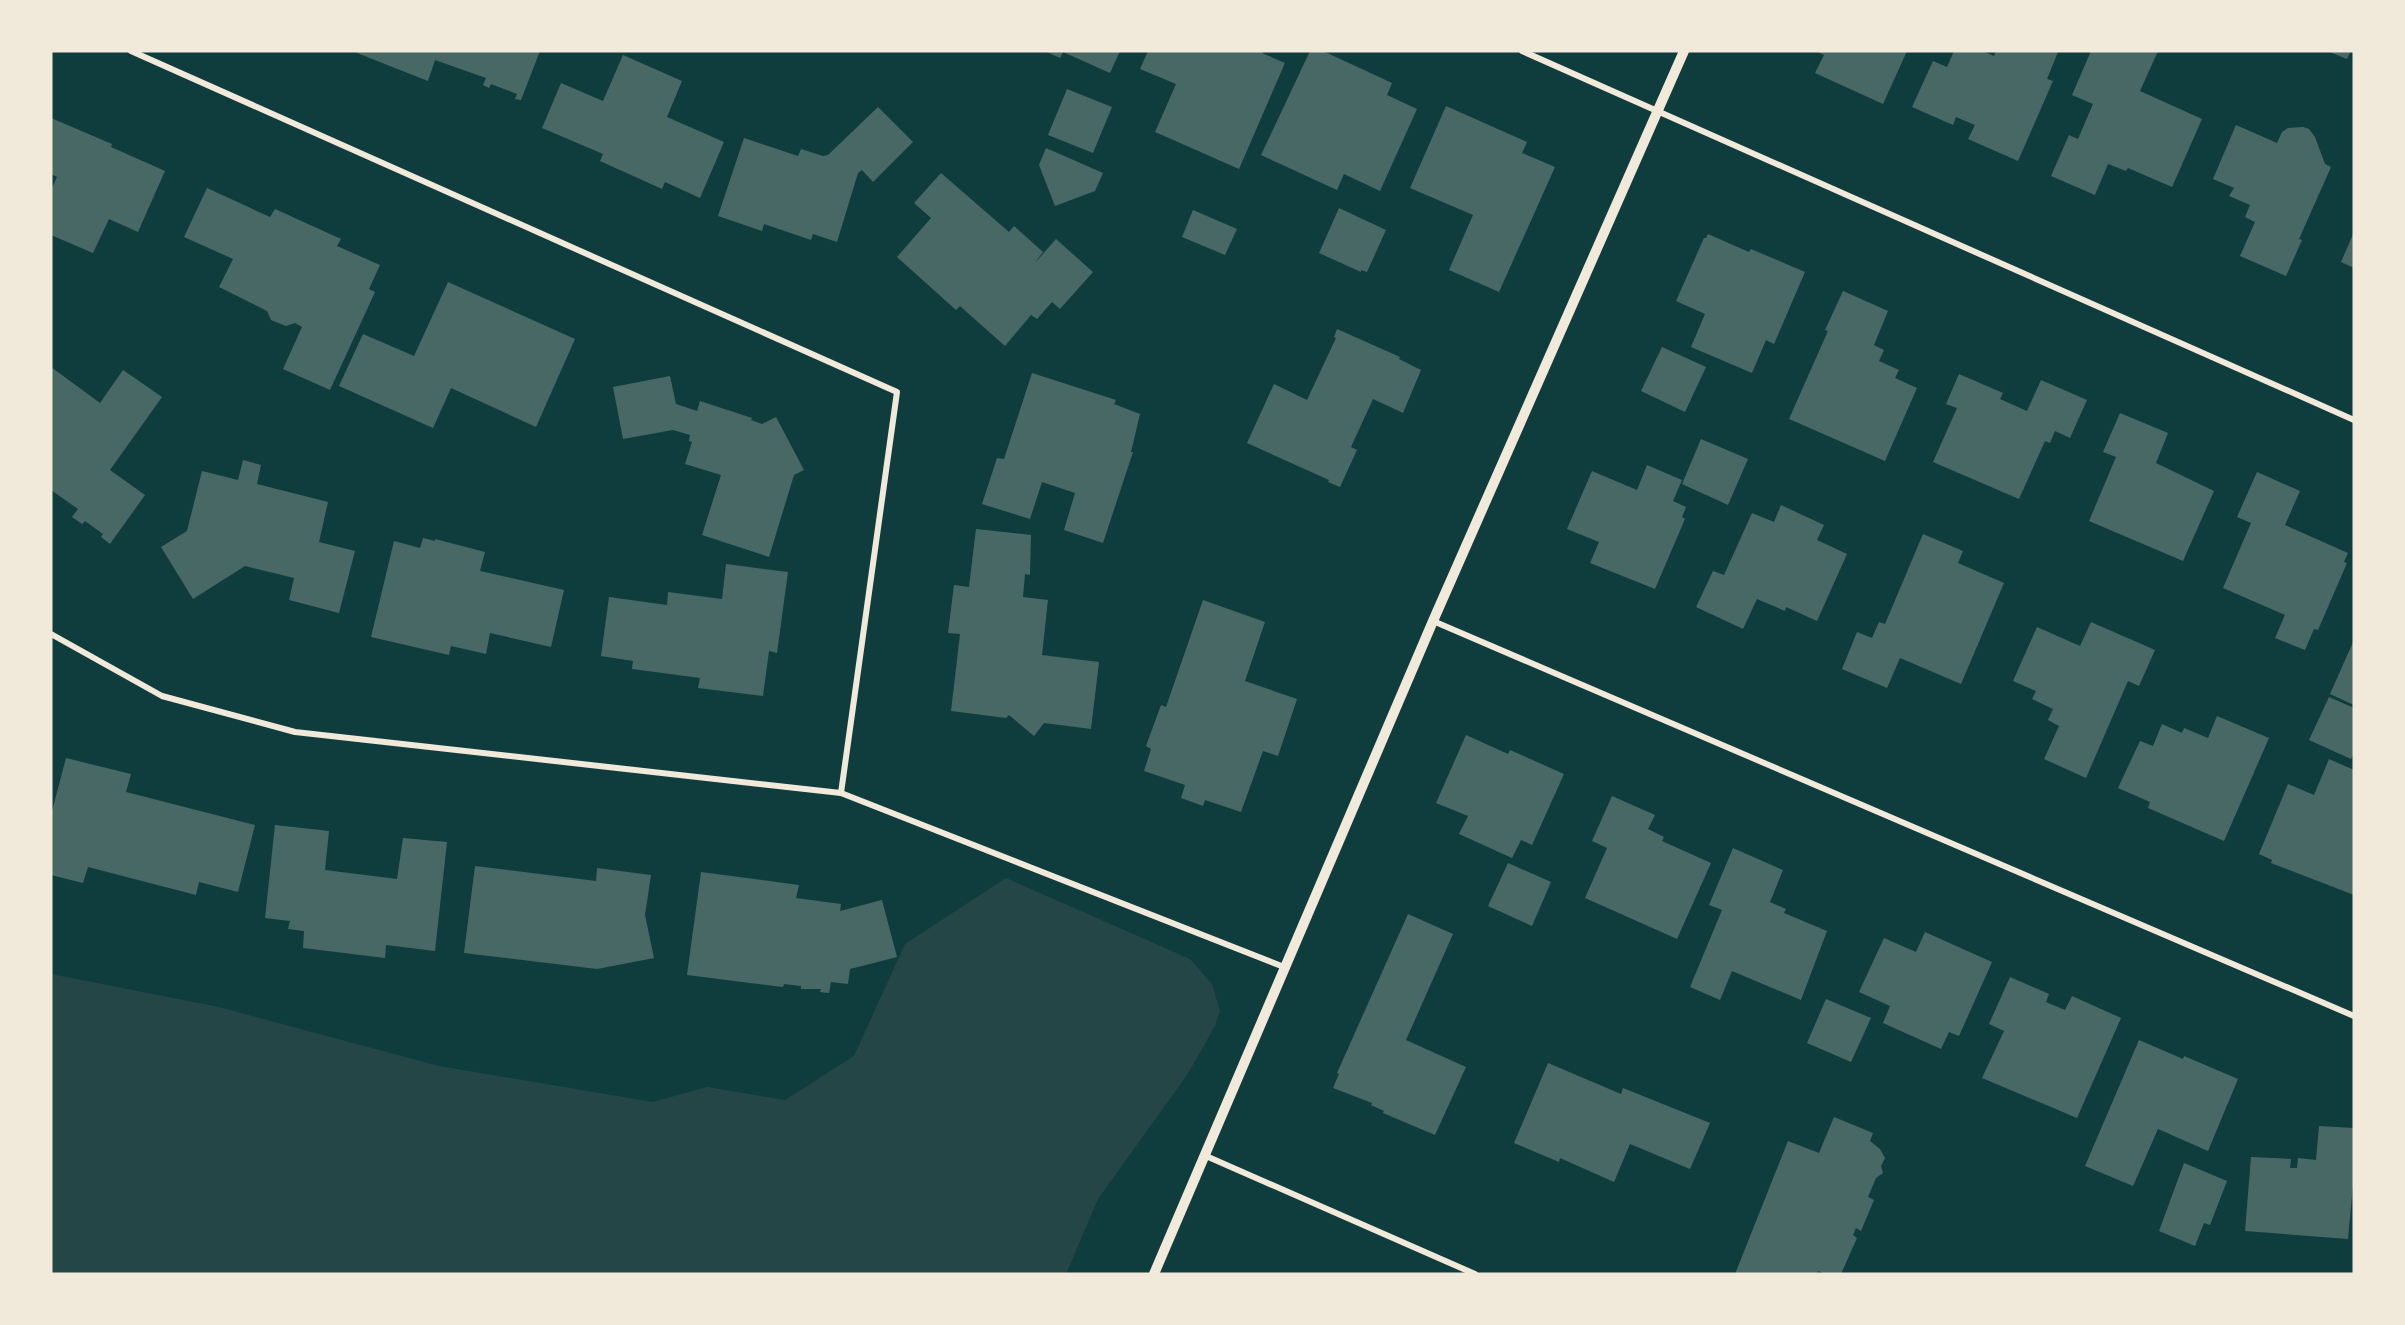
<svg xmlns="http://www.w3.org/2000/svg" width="2405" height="1325" viewBox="0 0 2405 1325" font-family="Rubik,sans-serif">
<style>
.green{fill:#244646}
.building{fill:#486865}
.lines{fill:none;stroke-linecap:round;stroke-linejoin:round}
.minor{stroke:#f1e9da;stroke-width:6}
.tertiary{stroke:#f1e9da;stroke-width:10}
</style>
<rect width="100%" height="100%" fill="#0f3d3e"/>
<path class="green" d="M1006,878L1190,959L1212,984L1220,1011L1215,1026L1187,1075L1098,1199L1066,1274H51V974L219,1007L439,1066L653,1102L707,1087L785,1100L854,1056L905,944Z"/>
<g class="building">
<path d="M358,51H540L521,100L515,99L517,94L491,84L489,88L483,85L486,78L435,60L428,81L357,53Z"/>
<path d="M1045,51H1120L1110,73L1063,52L1060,58Z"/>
<path d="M1148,51H1263L1262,53L1285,63L1239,169L1155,132L1176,84L1140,69Z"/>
<path d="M1310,51H1323L1392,83L1387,95L1417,109L1380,191L1344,174L1337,190L1261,155Z"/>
<path d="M1816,51H1907L1883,104L1815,73L1824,55Z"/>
<path d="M1954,51H1983L1994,56L1996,51L2058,52L2047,79L2053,81L2018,161L1968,139L1975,125L1956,117L1953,125L1912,107L1933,61L1947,67Z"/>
<path d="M2091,51H2158L2140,91L2202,119L2172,187L2128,168L2126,171L2108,164L2095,195L2051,176L2069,135L2078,139L2093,104L2072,95Z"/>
<path d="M2327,51H2351L2347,59Z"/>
<path d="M623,55L682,81L667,117L724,142L700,198L665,182L662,189L600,161L603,154L542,128L561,83L603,101Z"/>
<path d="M1067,89L1112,107L1093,153L1048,135Z"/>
<path d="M1446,106L1527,142L1522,153L1555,167L1499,292L1449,270L1473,215L1410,188Z"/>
<path d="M878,107L913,142L873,182L862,170L858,173L837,242L813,234L811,240L764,224L762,231L718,216L744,138L798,156L801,149L823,156L828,155Z"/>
<path d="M51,118L112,144L111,147L165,171L138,232L109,219L93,253L51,235V190L57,177L51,174Z"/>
<path d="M2236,125L2277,143L2282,132L2288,128L2303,127L2309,129L2315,137L2325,164L2331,167L2299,239L2302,240L2286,276L2240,256L2255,222L2245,217L2250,205L2229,196L2234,188L2213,179Z"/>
<path d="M1046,148L1103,173L1095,191L1055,206L1039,165Z"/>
<path d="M941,173L1009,232L1014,226L1043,252L1034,264L1056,239L1093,272L1060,309L1052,302L1037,319L1031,315L1005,346L960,306L956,310L897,257L931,218L914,203Z"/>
<path d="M207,188L270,217L275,209L341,239L337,246L380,265L369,289L375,292L330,390L283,369L302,327L295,323L286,326L271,320L267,311L219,287L233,259L184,237Z"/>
<path d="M1339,208L1386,230L1367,272L1361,270V272L1319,253Z"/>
<path d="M1193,210L1237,229L1225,255L1182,237Z"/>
<path d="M2354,232V268L2341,262Z"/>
<path d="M1708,234L1749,252L1751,249L1805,272L1774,344L1766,340L1752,373L1691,347L1705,314L1676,301L1704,238H1706Z"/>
<path d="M448,282L575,339L536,427L451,388L433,428L339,386L363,334L414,356Z"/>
<path d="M1843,291L1888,311L1874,345L1884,350L1879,361L1899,370L1895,378L1917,388L1885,461L1789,419L1828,331L1825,330Z"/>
<path d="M1337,329L1400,357L1399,359L1421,370L1403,413L1373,399L1351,447L1357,450L1340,487L1328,482L1329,480L1247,443L1274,384L1307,400L1336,338L1334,337Z"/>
<path d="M1662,347L1706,367L1685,412L1641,391Z"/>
<path d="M51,367L100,403L123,370L162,397L110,470L145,495L110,544L101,537L103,534L85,521L82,524L72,517L78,509L51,490Z"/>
<path d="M1032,373L1116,400L1114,404L1140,414L1131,452H1133L1103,543L1064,530L1075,493L1042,482L1030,519L982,504L997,458L1004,459Z"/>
<path d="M1959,374L2003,393L2000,399L2027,411L2041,380L2087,400L2070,438L2055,431L2050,443L2045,441L2019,499L1933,462L1957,408L1946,404Z"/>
<path d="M670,376L676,404L697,411L700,401L752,418L751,420L762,424L776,417L804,470L794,475L769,557L702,535L721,475L685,464L692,442L689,441L690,435L673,430L623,439L613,387Z"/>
<path d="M2120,413L2168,433L2156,463L2214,491L2183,561L2089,521L2116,457L2103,452Z"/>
<path d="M1701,439L1748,459L1728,505L1682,484Z"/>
<path d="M243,460L261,465L257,484L328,502L319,542L355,551L339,613L289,600L294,578L245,566L193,599L161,547L187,531L202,471L238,480Z"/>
<path d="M1647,465L1682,480L1673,501L1686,507L1682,517L1685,519L1655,589L1590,563L1599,542L1567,529L1592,471L1637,490Z"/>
<path d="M2257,472L2300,491L2285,525L2348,553L2344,562L2347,563L2318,630L2314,629L2305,650L2275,638L2285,615L2223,588L2251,523L2237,517Z"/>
<path d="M1781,505L1824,525L1817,540L1847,554L1817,621L1786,607L1785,611L1757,599L1743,629L1696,607L1713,571L1724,575L1752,513L1774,522Z"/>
<path d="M976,529L1031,535L1030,575L1025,574L1023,597L1048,600L1042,655L1099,662L1091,729L1044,723L1034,736L1009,715L1006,718L951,711L960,634L948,633L954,585L969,587Z"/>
<path d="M1923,534L1963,551L1958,563L2004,583L1961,684L1900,658L1887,688L1842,669L1857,632L1872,638L1879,622L1885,624Z"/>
<path d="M423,538L435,541V539L485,552L480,571L564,590L551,647L490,633L486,654L451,646L449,655L371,637L394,541L420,548Z"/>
<path d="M726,564L788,572L777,653L769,651L763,696L698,688L700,678L632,669L633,661L601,656L609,597L667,605L668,592L722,599Z"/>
<path d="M1203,600L1265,622L1245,681L1297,699L1278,756L1263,751L1241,812L1205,800L1203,806L1181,798L1185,785L1144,771L1151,749L1146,746L1161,705L1166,707Z"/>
<path d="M2091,622L2155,650L2139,686L2128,681L2086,778L2044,759L2059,726L2048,720L2053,709L2032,699L2036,691L2013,681L2037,627L2080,646Z"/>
<path d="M2354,640V705L2330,694Z"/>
<path d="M2329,697L2354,708V753L2351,759L2309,740Z"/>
<path d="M2217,716L2269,738L2224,841L2148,808L2150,802L2118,788L2140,741L2153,746L2162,724L2182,733L2184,728L2208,738Z"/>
<path d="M1466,735L1508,754L1510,750L1564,774L1532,845L1521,840L1512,858L1459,834L1468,816L1436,803Z"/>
<path d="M66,758L131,774L126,792L255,825L238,892L199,882L196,895L88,867L83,883L51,875V815Z"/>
<path d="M2329,759L2354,770V895L2271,863L2272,860L2259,854L2288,784L2314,795Z"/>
<path d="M1612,796L1655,815L1648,829L1664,837L1662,841L1711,863L1677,939L1585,898L1607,848L1592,841Z"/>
<path d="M275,825L329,831L325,870L397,879L403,838L447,842L435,951L386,945L385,958L303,948L304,931L288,929L290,921L265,918Z"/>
<path d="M1733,848L1783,870L1770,902L1786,909L1784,913L1827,931L1801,1000L1732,971L1720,1000L1690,987L1722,910L1709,905Z"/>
<path d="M1508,863L1551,882L1532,926L1488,906Z"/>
<path d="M475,866L596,881L597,868L651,875L645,915L654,958L597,969L464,953Z"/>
<path d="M701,872L799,885L796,898L841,904L840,911L882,900L897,957L850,969L848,984L831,982L829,993L820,992L821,989H801V986L784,984L783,987L687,975Z"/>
<path d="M1408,914L1453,934L1406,1040L1466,1067L1435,1135L1383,1113L1384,1111L1371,1105L1372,1103L1333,1088L1339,1074L1337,1073Z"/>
<path d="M1925,932L1992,962L1959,1036L1949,1032L1941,1049L1883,1023L1890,1006L1859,992L1884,938L1916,952Z"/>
<path d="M2010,977L2049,994L2046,1002L2065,1010L2072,996L2121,1018L2077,1118L1982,1078L2004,1031L1989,1024Z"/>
<path d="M1826,999L1871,1018L1851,1062L1807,1043Z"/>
<path d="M2139,1040L2183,1059L2184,1056L2238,1079L2208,1151L2158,1129L2133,1186L2085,1166Z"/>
<path d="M1548,1063L1621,1094L1623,1088L1710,1123L1690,1169L1630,1144L1614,1182L1560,1158L1559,1162L1514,1143Z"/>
<path d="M1834,1117L1873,1133L1870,1141L1880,1149L1885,1158L1881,1166L1883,1173L1876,1178L1868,1197L1874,1200L1861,1231L1856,1228L1853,1235L1857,1238L1841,1274H1825L1818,1271L1817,1274H1735L1788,1141L1819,1153Z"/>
<path d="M2319,1126L2354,1128V1173L2348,1239L2245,1231L2251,1157L2291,1159L2290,1168H2297L2298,1158L2316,1160Z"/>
<path d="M2184,1163L2227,1181L2210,1225L2204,1223L2195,1246L2159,1231Z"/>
</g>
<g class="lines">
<g class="minor">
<path d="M131,51L897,392L841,793"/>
<path d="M1522,51L2354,420"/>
<path d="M1433,621L2354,1016"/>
<path d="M51,634L162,696L295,732L841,793L1284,967"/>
<path d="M1206,1156L1475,1274"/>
</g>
<path class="tertiary" d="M1154,1274L1433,621L1684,51"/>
</g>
<rect width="2405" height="1325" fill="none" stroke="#f1e9da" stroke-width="105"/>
</svg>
